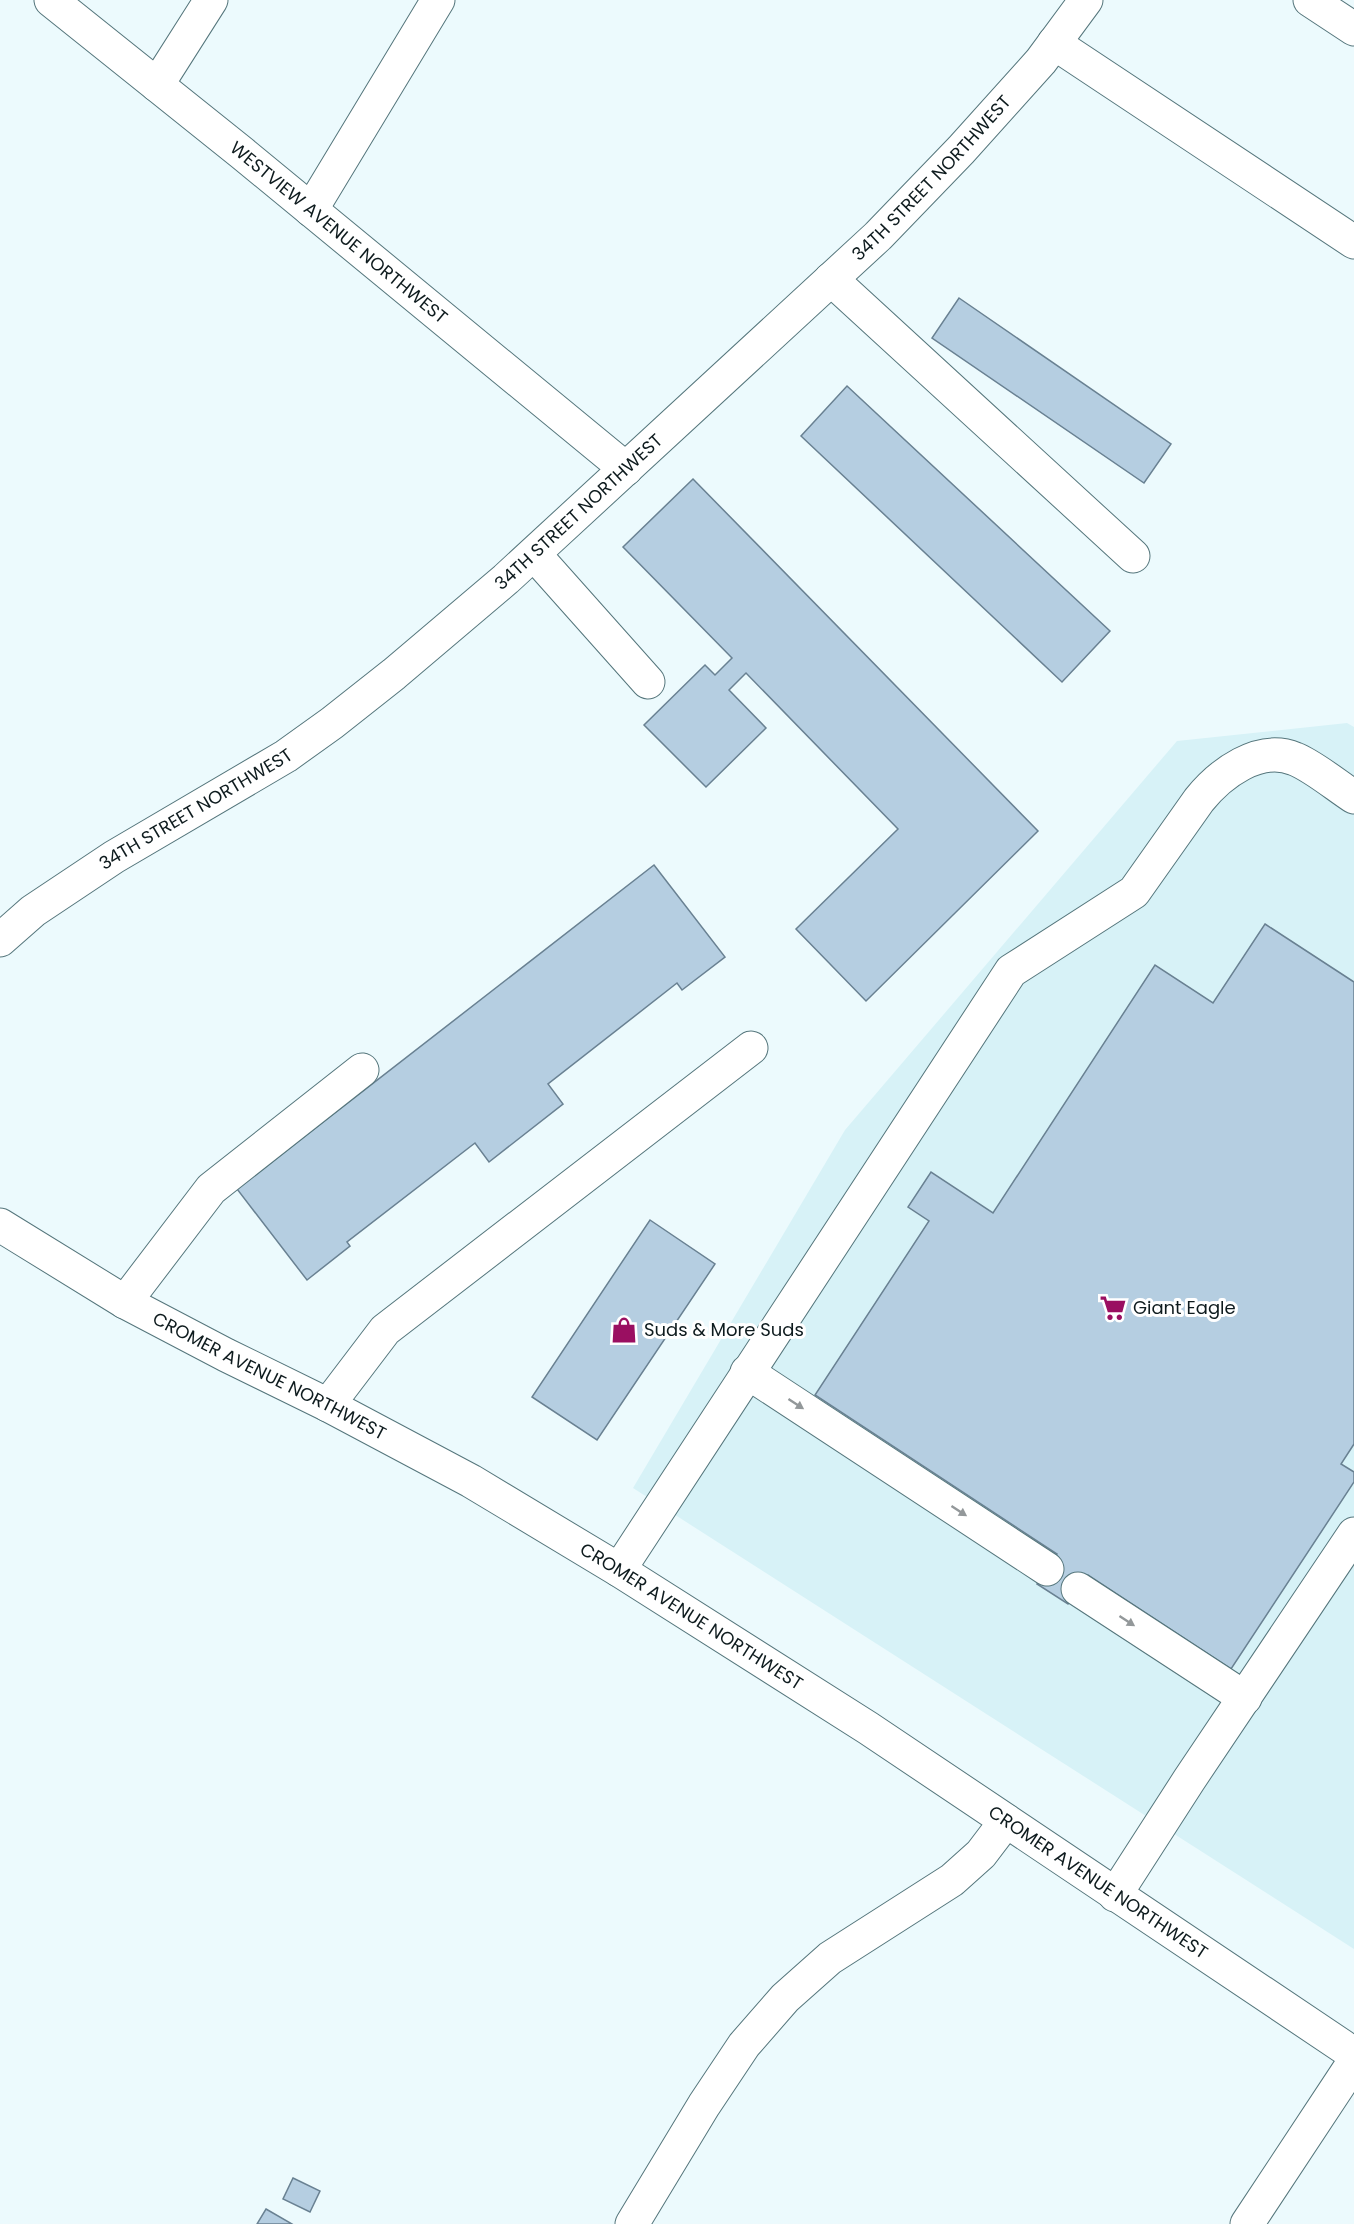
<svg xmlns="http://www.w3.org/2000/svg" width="1354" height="2224" viewBox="0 0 1354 2224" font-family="Poppins,sans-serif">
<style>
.built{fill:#d7f2f7}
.building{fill:#b5cee1;stroke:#698192;stroke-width:1.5}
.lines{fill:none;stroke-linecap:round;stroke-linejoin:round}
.minor-casing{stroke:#55767c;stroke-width:35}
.minor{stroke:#fff;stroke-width:33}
.oneway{fill:#93989a}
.labels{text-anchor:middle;stroke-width:6;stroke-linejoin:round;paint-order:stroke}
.street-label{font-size:18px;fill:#0e1b1e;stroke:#fff}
.poi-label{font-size:18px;fill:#0e1b1e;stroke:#fff;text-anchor:start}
</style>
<rect width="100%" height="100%" fill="#ecfafd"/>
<path class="built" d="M1347,723L1354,727V1949L633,1488L845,1130L1177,741Z"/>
<g class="building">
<path d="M959,298L1171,444L1144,483L932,338Z"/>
<path d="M847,386L1110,631L1062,682L801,436Z"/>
<path d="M693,479L1038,831L866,1001L796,929L898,829L746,673L729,690L766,728L706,787L644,725L705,665L715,675L732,658L623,547Z"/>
<path d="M654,865L725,957L682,990L677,983L548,1084L563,1104L489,1162L475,1143L347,1242L350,1246L307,1280L237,1189Z"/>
<path d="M1265,924L1354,982V1444L1341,1464L1354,1472V1482L1231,1669L1088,1575L1068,1604L1037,1584L1057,1554L815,1395L929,1221L908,1207L931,1172L993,1213L1155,965L1213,1003Z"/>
<path d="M650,1220L715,1264L597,1440L532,1397Z"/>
<path d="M293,2178L320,2191L310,2212L283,2199Z"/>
<path d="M266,2209L292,2224H257Z"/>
</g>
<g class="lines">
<g class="minor-casing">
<g id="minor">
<path id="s1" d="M51,0L242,153L626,469"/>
<path d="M1310,0L1354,29"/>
<path d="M1054,43L1354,242"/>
<path d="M157,85L211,0"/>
<path d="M311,210L438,0"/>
<path d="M831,279L1133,556"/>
<path d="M534,554L648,682"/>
<path id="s2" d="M0,940L33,911L114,857L286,756L332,723L394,674L506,579L878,236L961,150L1041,61L1086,0"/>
<path id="s3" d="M0,1225L125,1302L226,1355L328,1405L471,1481L619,1570L868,1728L1354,2054"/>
<path d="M125,1302L211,1189L362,1070"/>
<path d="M747,1372L1047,1569"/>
<path d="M328,1405L385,1330L751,1048"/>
<path d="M619,1570L1011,971L1134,892L1199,800C1220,774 1259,744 1295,759C1313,766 1337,786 1354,797"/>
<path d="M1078,1589L1245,1698"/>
<path d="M1115,1895L1189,1780L1354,1534"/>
<path d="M632,2224L704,2105L744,2045L785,1998L830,1958L952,1880L981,1854L1006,1821"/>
<path d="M1247,2224L1354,2062"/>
</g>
</g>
<use href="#minor" class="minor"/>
</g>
<defs><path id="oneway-solid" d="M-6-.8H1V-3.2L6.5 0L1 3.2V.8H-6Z" transform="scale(1.5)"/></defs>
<g class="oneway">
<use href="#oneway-solid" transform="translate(796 1404) rotate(33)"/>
<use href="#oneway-solid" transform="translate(959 1511) rotate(33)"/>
<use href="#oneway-solid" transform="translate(1127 1621) rotate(33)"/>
</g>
<defs>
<g id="supermarket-bare" transform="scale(2.07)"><path d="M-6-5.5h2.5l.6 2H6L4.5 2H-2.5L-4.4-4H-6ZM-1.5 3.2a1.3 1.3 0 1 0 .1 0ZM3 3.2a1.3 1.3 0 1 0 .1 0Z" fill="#9a0f61" stroke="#fff" stroke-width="2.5" paint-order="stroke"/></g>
<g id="shop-bare" transform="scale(2.07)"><path d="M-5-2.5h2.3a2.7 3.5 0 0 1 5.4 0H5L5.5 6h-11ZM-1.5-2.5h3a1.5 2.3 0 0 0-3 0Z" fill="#9a0f61" stroke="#fff" stroke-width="2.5" paint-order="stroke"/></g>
</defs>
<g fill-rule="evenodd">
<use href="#supermarket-bare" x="1113" y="1308"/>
<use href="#shop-bare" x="624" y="1330"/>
</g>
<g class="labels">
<g class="street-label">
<text dy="6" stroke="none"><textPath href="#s2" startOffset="1208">34TH STREET NORTHWEST</textPath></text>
<text dy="6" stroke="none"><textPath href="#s1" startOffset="370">WESTVIEW AVENUE NORTHWEST</textPath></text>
<text dy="6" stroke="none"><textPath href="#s2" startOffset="722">34TH STREET NORTHWEST</textPath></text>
<text dy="6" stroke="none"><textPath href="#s2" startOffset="236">34TH STREET NORTHWEST</textPath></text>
<text dy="6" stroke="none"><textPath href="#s3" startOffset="309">CROMER AVENUE NORTHWEST</textPath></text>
<text dy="6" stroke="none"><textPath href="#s3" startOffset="795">CROMER AVENUE NORTHWEST</textPath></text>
<text dy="6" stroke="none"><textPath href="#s3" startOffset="1281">CROMER AVENUE NORTHWEST</textPath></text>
</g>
<g class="poi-label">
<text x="1133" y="1314">Giant Eagle</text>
<text x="644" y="1336">Suds &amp; More Suds</text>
</g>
</g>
</svg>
